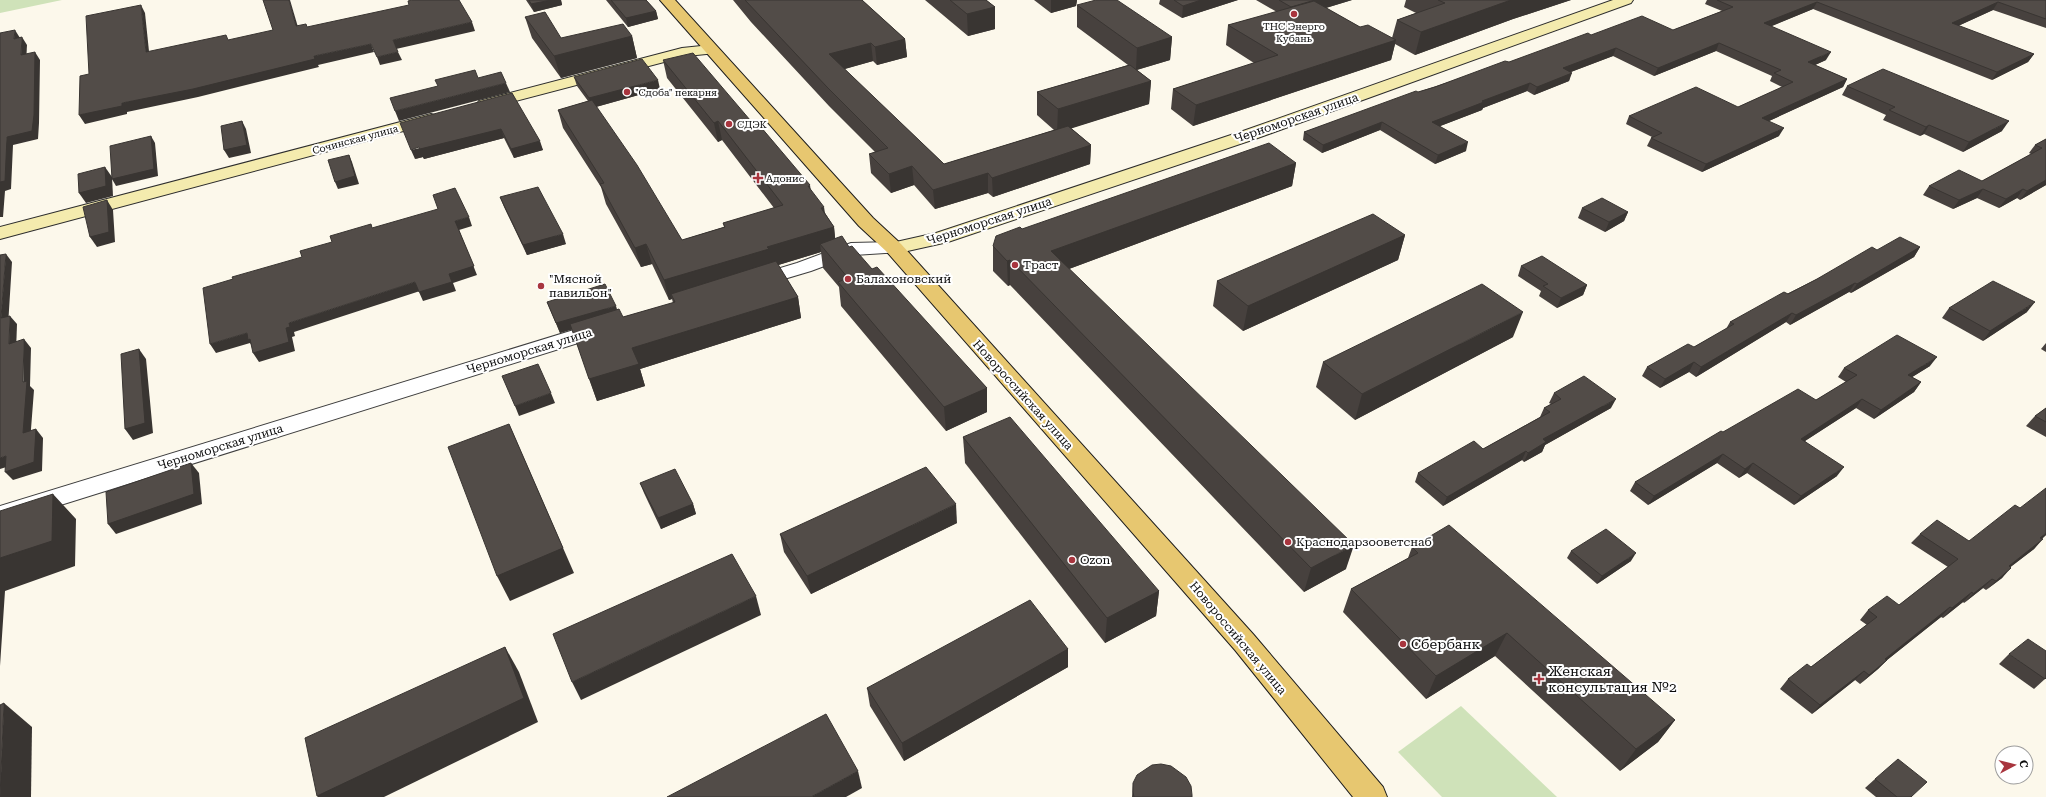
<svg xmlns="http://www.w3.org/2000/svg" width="2046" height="797" viewBox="0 0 2046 797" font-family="'Roboto Serif',serif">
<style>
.green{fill:#cfe2b9}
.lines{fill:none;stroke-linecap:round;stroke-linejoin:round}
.minor-casing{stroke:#3e3e3e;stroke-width:2}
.secondary-casing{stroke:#2d2d2d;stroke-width:2}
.primary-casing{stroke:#1c1c1c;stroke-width:2}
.minor{fill:#fff;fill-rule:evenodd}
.secondary{fill:#f4ebae;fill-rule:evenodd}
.primary{fill:#e7c770;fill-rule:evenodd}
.wall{fill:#47413e}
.shaded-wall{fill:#393532}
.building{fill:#524c48;stroke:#393532}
.poi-dot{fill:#a8353e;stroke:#fff;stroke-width:1.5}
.labels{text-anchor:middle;stroke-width:4;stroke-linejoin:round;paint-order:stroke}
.far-poi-label{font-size:10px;fill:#0b0b0b;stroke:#fff;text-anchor:start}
.far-street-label{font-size:10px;fill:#0b0b0b;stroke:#fff}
.street-label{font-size:12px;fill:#0b0b0b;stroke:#fff}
.poi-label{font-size:12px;fill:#0b0b0b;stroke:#fff;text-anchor:start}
.near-poi-label{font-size:14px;fill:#0b0b0b;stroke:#fff;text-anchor:start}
</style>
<rect width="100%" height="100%" fill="#fcf8eb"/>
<g class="green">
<path d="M0,0H62L0,13Z"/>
<path d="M1461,706L1557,797H1442L1398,752Z"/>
</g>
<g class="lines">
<g class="minor-casing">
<g id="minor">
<path d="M894,242L901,244L903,248L901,252L854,255L811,271L754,288L747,286L744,282L747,278L797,263L851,243Z"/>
<path d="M603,321L610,323L613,328L610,333L0,524V506Z"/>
</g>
</g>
<g class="secondary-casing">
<g id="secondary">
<path d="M1613,0H1633L1631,3L1255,139L948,242L894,254L887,252L885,248L887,244L936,233L1243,131Z"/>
<path d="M711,45L716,47L719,50L716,53L687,56L485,109L479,107L477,104L479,101L682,48Z"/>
<path d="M431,114L437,116L439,119L437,122L0,239V227Z"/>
</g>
</g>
<g class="primary-casing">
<path id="primary" d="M660,0H675L873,218L901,244L1253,634L1383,787L1387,797H1353L1235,650L887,252L859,226Z"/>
</g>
<use href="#minor" class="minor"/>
<use href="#secondary" class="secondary"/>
<use href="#primary" class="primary"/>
</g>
<g class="wall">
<path d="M526,0H561L562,5L534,12Z"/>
<path d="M606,0H646L656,11L658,19L628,27Z"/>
<path d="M733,0H862L905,39L907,57L877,65L873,61L844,69L944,164L1054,130L1037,115V92L1128,65L1077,27V5L1172,37L1170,60L1137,70L1151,81L1149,104L1071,128L1091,145L1090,164L993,197L988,193L935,209L914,185L891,193L871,173L869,154L875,152L829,106L751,22Z"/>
<path d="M925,0H986L995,7V29L968,36Z"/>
<path d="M1034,0H1077L1076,6L1051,13Z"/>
<path d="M1160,0H1238L1182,18L1159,4Z"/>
<path d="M1256,0H1352L1326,8L1360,27L1392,38L1397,20L1416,13L1404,7L1406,0H1571L1513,19L1415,55L1395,44L1391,60L1193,126L1171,109L1173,89L1254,63L1226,45L1228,25L1277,12Z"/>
<path d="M1707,0H2046V28L1993,10L1958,26L2034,54L2028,62L1992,80L1813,9L1771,26L1826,60L1815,65L1847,79L1843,87L1769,121L1779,136L1702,172L1647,146L1651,138L1652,137L1626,124L1629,116L1738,107L1782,87L1770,81L1772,76L1716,51L1654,76L1613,56L1571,72L1569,81L1534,95L1527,91L1483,108L1482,110L1440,126L1466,151L1435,164L1380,130L1322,153L1303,140L1304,132L1418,92L1591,35L1673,30L1722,11L1705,4Z"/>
<path d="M525,17L561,38L632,36L637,58L561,78L532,38Z"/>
<path d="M663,60L811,191L834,227L835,238L849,247L872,269L987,388V412L946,431L841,306L839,287L823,268L821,252L778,265L798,297L801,318L640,369L645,386L597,401L572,329L560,333L547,302L617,310L623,317L673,303L672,299L669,300L652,264L641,267L606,204L601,187L563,128L558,110L588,101L577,86L574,77L660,89L596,107L682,240L724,227L723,223L774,208L722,140L718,142L667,78Z"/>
<path d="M1847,86L2002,131L1963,152L1924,134L1920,136L1883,120L1886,115L1842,95Z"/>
<path d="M512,93L543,150L514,158L504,138L424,159L423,157L415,159Z"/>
<path d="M2046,139V185L2020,200L2017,198L1999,208L1977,198L1953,209L1923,195L1929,186L1982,181L2031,154L2029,153L2035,145Z"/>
<path d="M1296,163L1292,186L1069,269L1346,569L1304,592L1010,285L1008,286L993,271V246L1022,229Z"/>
<path d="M500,197L566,244L527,255L504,207Z"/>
<path d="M1582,208L1628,212L1624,221L1605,232L1578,218Z"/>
<path d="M1405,235L1398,260L1243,331L1213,306L1217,281Z"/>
<path d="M1920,247L1914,257L1851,293L1849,292L1790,325L1786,322L1696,377L1689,372L1660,388L1642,376L1647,367L1694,347L1726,329L1730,322L1817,279L1877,250Z"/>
<path d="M1521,266L1587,285L1583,295L1557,308L1539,296L1541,291L1518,276Z"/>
<path d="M1949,308L2027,312L1983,341L1942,318Z"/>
<path d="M1513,337L1355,420L1316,387L1323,362Z"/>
<path d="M2046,343V352L2041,349Z"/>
<path d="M1930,366L1912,377L1921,382L1914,392L1874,419L1856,408L1805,441L1837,476L1794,505L1747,473L1739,478L1717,463L1648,505L1630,491L1635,482L1723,432L1816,400L1846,382L1838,377L1844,368Z"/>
<path d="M1554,393L1611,408L1545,445L1542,452L1524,462L1522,460L1443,506L1415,482L1418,473L1483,449L1540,417L1544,408L1551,404L1549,403Z"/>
<path d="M2046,408V437L2026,426L2035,416Z"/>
<path d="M963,437L1159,591L1156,616L1105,643L965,463Z"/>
<path d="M640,483L693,504L696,514L661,529L644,493Z"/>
<path d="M957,523L811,594L784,552L780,534Z"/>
<path d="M1920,534L1969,541L2046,535L2042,539L2034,549L2010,567L2002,578L1986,590L1983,588L1964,603L1963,602L1943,618L1941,617L1887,660L1878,669L1860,684L1855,680L1812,714L1780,689L1788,679L1811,667L1867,625L1860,620L1868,610L1899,605L1948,567L1911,543Z"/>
<path d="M1412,547L1675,720L1658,742L1620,771L1495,656L1426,699L1343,612L1351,589L1408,558Z"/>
<path d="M1571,551L1631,561L1597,584L1567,558Z"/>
<path d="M1068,649V667L904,761L870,706L867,688Z"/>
<path d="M2009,654L2046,678L2034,689L1999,664Z"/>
<path d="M1875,779L1911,797H1876L1865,788Z"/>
<path d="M1133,783L1192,797H1132Z"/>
</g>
<g class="shaded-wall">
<path d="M289,0H290L300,34L296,26Z"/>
<path d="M551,0H561L562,5L534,12L531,4Z"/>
<path d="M1051,0H1077L1076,6L1051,13Z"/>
<path d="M1201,0H1238L1182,18L1183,6Z"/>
<path d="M1315,0H1352L1289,19L1291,7Z"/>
<path d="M1511,0H1571L1513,19L1415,55L1421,32Z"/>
<path d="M1817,2L1813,9L1760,31L1764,23Z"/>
<path d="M1998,2L1993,10L1947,31L1952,23Z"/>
<path d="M141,5L145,13L150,61L146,52Z"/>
<path d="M995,7V29L968,36L967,14Z"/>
<path d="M656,11L658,19L628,27L626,18Z"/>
<path d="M472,22L475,31L396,49L393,40Z"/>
<path d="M15,30L20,38L14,39Z"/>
<path d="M632,36L637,58L561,78L554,56Z"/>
<path d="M22,37L27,45L26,63L21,55Z"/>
<path d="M1172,37L1170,60L1136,70L1137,48Z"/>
<path d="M905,39L907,57L877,65L875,47Z"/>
<path d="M1396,40L1391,60L1193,126L1196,105Z"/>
<path d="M871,43L873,61L831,73L829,54Z"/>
<path d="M1719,43L1716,51L1654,76L1658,68Z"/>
<path d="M371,44L374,52L318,65L319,67L198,97L127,112V114L85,124L79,115L122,103L314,56Z"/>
<path d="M1616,48L1613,56L1560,76L1563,68Z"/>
<path d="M35,52L40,60L39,123L38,139L13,145L11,189L5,191L3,217H0V182L7,137Z"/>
<path d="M398,52L402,60L380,65L377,57Z"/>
<path d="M1831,52L1826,60L1804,70L1808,62Z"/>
<path d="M2034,54L2028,62L1992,80L1997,72Z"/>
<path d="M1572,73L1569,81L1534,95L1537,87Z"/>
<path d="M1847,79L1843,87L1758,126L1762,118Z"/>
<path d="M658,80L660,89L592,108L589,98Z"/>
<path d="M1151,81L1149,104L1057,133L1058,109Z"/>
<path d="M506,83L510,92L399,121L395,111Z"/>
<path d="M1530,83L1527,91L1483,108L1482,110L1430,130L1432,122L1482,101Z"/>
<path d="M242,121L246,129L251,153L229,158L224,150Z"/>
<path d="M718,121L722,140L718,142L714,123Z"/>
<path d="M2009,121L2002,131L1963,152L1969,142Z"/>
<path d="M1382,122L1380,130L1322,153L1323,145Z"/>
<path d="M1929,125L1924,134L1920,136L1926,127Z"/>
<path d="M1784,128L1779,136L1702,172L1706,164Z"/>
<path d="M501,129L504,138L424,159L423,157L415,159L411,150Z"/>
<path d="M151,136L155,143L158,176L116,186L112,179Z"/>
<path d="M540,141L543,150L514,158L511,149Z"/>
<path d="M1468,142L1466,151L1435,164L1438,155Z"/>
<path d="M1091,145L1090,164L993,197L992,178Z"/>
<path d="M349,155L352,162L359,184L338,189L335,182Z"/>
<path d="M1296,163L1292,186L1050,276L1051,251Z"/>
<path d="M912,166L914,185L891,193L889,174Z"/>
<path d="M105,167L112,177L113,196L86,203L79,193Z"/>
<path d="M988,173V193L935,209L933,190Z"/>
<path d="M2046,180V185L2020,200L2027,191Z"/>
<path d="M810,185L813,205L808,186Z"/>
<path d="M1983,189L1977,198L1953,209L1959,200Z"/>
<path d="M2023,189L2017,198L1999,208L2006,199Z"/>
<path d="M107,200L113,210L115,242L97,247L90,237Z"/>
<path d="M824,207L827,226L821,208Z"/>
<path d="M1628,212L1624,221L1605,232L1609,222Z"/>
<path d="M469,217L472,226L459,230L477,275L453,283L456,291L423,301L419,292L449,274L455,221Z"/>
<path d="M834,227L836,247L820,244L821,252L772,267L671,294L672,299L669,300L664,280L767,247Z"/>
<path d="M563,234L566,244L527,255L523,245Z"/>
<path d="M1405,235L1398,260L1243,331L1248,306Z"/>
<path d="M646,244L652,264L641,267L635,248Z"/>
<path d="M1920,247L1914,257L1851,293L1857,284Z"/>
<path d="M6,254L12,262L8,326L1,318Z"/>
<path d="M1010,260V285L1008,286L1007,261Z"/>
<path d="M415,282L420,291L294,332L295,336L292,337L295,351L259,362L253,353L286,328L289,323Z"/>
<path d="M1855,283L1849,292L1790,325L1796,315Z"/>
<path d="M1587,285L1583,295L1557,308L1561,298Z"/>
<path d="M798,297L801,318L640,369L645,386L597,401L589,379L632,348Z"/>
<path d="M2035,302L2027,312L1983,341L1990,331Z"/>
<path d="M616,306L619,316L560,333L556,323Z"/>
<path d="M1523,312L1513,337L1355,420L1362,394Z"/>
<path d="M1792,313L1786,322L1696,377L1701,367Z"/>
<path d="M10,316L17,324L16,352L9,344Z"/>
<path d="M247,333L253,342L254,349L250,343L216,353L210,344Z"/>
<path d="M24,339L31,348L30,386L34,390L30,442L23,433Z"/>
<path d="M139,349L146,359L153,433L133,440L125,429Z"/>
<path d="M1937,357L1930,366L1901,384L1908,375Z"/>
<path d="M1694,362L1689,372L1660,388L1665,379Z"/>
<path d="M1921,382L1914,392L1874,419L1881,410Z"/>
<path d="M987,388V412L946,431L944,407Z"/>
<path d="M551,393L555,403L519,416L515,406Z"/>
<path d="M1616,399L1611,408L1545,445L1542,452L1524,462L1528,453L1543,439Z"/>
<path d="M1862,399L1856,408L1794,448L1801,439Z"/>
<path d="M509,424L574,573L510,601L497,576Z"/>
<path d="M36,429L43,438L42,471L13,480L5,472Z"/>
<path d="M1526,451L1522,460L1443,506L1447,497Z"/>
<path d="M1723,454L1717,463L1648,505L1654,496Z"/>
<path d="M6,456L13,465L0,469V458Z"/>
<path d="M191,463L199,473L202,504L116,534L108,524Z"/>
<path d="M1753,463L1747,473L1739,478L1745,469Z"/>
<path d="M1844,467L1837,476L1794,505L1801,496Z"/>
<path d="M53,494L76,519L75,566L5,591L0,666V558Z"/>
<path d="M693,504L696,514L661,529L658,518Z"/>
<path d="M956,504L957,523L811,594L807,576Z"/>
<path d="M2046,533V535L2031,547L2040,538Z"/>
<path d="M2043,539L2034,549L1999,576L2009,566Z"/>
<path d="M1354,545L1346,569L1304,592L1311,568Z"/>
<path d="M1636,553L1631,561L1597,584L1602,576Z"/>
<path d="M2011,568L2002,578L1986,590L1996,581Z"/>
<path d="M1992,579L1983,588L1964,603L1973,594Z"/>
<path d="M1159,591L1156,616L1105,643L1107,618Z"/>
<path d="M1972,592L1963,602L1943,618L1952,608Z"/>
<path d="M756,596L761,615L581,700L572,682Z"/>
<path d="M1950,607L1941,617L1877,668L1885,659Z"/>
<path d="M1507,633L1495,656L1426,699L1436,676Z"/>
<path d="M505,647L519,672L538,722L384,797H318L317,796Z"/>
<path d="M1068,649V667L904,761L902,743Z"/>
<path d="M1887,660L1878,669L1860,684L1869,675Z"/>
<path d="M1864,671L1855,680L1812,714L1820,705Z"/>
<path d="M4,703L32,727L31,797H0Z"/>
<path d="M1675,720L1658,742L1620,771L1636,749Z"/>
<path d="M858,771L862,788L846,797H811Z"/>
</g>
<g class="building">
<path d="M263,0H289L296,26L306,24L307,27L409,5L408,1L412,0H459L472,22L393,40L398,52L377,57L371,44L314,56L315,59L193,89L122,103V106L79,115L80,76L89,74L86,16L141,5L146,52L226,35L228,40L273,30Z"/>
<path d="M529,0H551L531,4Z"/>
<path d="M611,0H646L656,11L626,18Z"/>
<path d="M745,0H862L905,39L875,47L871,43L829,54L944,164L1068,126L1091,145L992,178L988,173L933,190L912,166L889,174L869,154L888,148L827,87Z"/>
<path d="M950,0H986L995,7L967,14Z"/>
<path d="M1096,0H1117L1172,37L1137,48L1077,5Z"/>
<path d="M1174,0H1201L1183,6Z"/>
<path d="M1279,0H1315L1291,7Z"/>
<path d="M1438,0H1511L1421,32L1397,20L1445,3Z"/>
<path d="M1717,0H2046V19L1998,2L1952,23L2034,54L1997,72L1817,2L1764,23L1831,52L1808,62L1847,79L1762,118L1784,128L1706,164L1651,138L1662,133L1629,116L1696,87L1738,107L1793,82L1774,73L1781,70L1719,43L1658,68L1616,48L1563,68L1572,73L1537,87L1530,83L1482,101L1484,102L1432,122L1468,142L1438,155L1382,122L1323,145L1304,132L1416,91L1418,92L1435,87L1505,61L1509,62L1588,33L1591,35L1642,16L1673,30L1733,7Z"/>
<path d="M1314,1L1360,27L1368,25L1396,40L1196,105L1173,89L1278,55L1228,25Z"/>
<path d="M545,12L561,38L623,24L632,36L554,56L525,17Z"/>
<path d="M15,30L14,39L22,37L21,55L35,52L34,115L32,131L7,137L5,181L0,182V33Z"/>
<path d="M693,53L756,127L760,126L810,185L808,186L824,207L821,208L834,227L767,247L769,249L664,280L646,244L635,248L600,184L604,183L558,110L592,100L637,165L682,240L725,227L723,223L783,205L718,121L714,123L663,60Z"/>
<path d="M642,59L658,80L589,98L574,77Z"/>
<path d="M1130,65L1151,81L1058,109L1037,92Z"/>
<path d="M1883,69L2009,121L1969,142L1929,125L1926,127L1889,110L1895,107L1847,86Z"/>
<path d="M475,70L478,78L501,72L506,83L395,111L390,98L438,86L435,80Z"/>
<path d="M512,93L540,141L511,149L501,129L420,149L419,147L411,150L400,123Z"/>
<path d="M242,121L247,145L224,150L221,126Z"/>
<path d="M151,136L154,169L112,179L110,146Z"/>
<path d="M2046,139V180L2027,191L2023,189L2006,199L1983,189L1959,200L1929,186L1959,170L1982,181L2042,148L2035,145Z"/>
<path d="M1269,143L1296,163L1051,251L1354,545L1311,568L1010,260L1007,261L993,246L996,236L1020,227L1022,229Z"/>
<path d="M349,155L355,176L335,182L328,160Z"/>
<path d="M105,167L106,186L79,193L78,174Z"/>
<path d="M538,187L563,234L523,245L500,197Z"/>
<path d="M455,188L469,217L455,221L474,266L449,274L452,282L419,292L415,282L289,323L290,327L286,328L289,342L253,353L250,339L248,340L247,333L210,344L203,288L233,279L232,277L302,257L300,251L332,242L330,236L371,224L372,228L438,209L433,195Z"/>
<path d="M1602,198L1628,212L1609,222L1582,208Z"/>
<path d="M107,200L109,232L90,237L83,207Z"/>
<path d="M1373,214L1405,235L1248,306L1217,281Z"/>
<path d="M842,236L849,247L852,246L872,269L877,267L987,388L944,407L838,282L848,278L820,244Z"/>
<path d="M1900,237L1920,247L1857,284L1855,283L1796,315L1792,313L1701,367L1694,362L1665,379L1647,367L1688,344L1694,347L1734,324L1730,322L1784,292L1788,294L1817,279L1872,247L1877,250Z"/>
<path d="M6,254L1,318L10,316L9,344L24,339L23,382L27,381L23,433L36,429L34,462L5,472L6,456L0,458V255Z"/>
<path d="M1542,256L1587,285L1561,298L1543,286L1548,284L1521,266Z"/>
<path d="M776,261L798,297L632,348L639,364L589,379L570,324L619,309L623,317L675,302L671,294Z"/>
<path d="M1993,281L2035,302L1990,331L1949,308Z"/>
<path d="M605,284L616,306L556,323L547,302Z"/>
<path d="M1482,284L1523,312L1362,394L1323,362Z"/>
<path d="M1897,335L1937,357L1908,375L1921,382L1881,410L1862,399L1801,439L1844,467L1801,496L1753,463L1745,469L1723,454L1654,496L1635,482L1721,431L1723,432L1798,389L1816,400L1857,375L1844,368Z"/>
<path d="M139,349L145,423L125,429L121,354Z"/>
<path d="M538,364L551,393L515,406L502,376Z"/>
<path d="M1584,376L1616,399L1543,439L1546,442L1528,453L1526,451L1447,497L1418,473L1474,441L1483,449L1550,412L1544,408L1561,399L1554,393Z"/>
<path d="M2046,408V422L2035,416Z"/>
<path d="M1010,417L1159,591L1107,618L963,437Z"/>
<path d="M509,424L563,548L497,576L448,447Z"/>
<path d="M191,463L194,494L108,524L106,492Z"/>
<path d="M926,467L956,504L807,576L780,534Z"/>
<path d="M675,469L693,504L658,518L640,483Z"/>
<path d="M2046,488V533L2040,538L2043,539L2009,566L2011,568L1996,581L1992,579L1973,594L1972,592L1952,608L1950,607L1885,659L1887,660L1869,675L1864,671L1820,705L1788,679L1807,664L1811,667L1877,617L1868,610L1887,596L1899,605L1958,559L1920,534L1937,520L1969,541L2015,505L2020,508Z"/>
<path d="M53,494L52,541L0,558V511Z"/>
<path d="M1449,525L1675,720L1636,749L1507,633L1436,676L1351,589L1418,553L1412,547Z"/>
<path d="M1606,529L1636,553L1602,576L1571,551Z"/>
<path d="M732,554L756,596L572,682L553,634Z"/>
<path d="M1030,600L1068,649L902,743L867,688Z"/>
<path d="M2028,639L2046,651V678L2045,679L2009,654Z"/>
<path d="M505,647L524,698L317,796L305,738Z"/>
<path d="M4,703L0,797V705Z"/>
<path d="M826,714L858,771L811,797H667Z"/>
<path d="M1898,759L1927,782L1911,797H1897L1875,779Z"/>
<path d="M1161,764L1171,766L1186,777L1191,786L1192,795V797H1134L1133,792V783L1137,775L1152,765Z"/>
</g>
<g class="poi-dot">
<circle cx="1294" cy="14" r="4"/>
<circle cx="627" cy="92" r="4"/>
<circle cx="729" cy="124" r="4"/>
<path d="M756 172h4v4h4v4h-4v4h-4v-4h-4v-4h4z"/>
<circle cx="1015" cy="265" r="4"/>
<circle cx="848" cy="279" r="4"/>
<circle cx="541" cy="286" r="4"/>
<circle cx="1288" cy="542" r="4"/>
<circle cx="1072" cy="560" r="4"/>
<circle cx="1403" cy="644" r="4"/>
<path d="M1537 673h4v4h4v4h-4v4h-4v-4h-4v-4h4z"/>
</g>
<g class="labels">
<g class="far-poi-label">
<text x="1294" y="30" text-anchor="middle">ТНС Энерго<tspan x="1294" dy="12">Кубань</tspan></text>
<text x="635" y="96">"Сдоба" пекарня</text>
<text x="737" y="128">СДЭК</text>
<text x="766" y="182">Адонис</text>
</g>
<g class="far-street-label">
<text transform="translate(355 139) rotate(-15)" y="4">Сочинская улица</text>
</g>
<g class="street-label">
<text transform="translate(1296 118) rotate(-19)" y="4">Черноморская улица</text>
<text transform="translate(989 221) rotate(-18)" y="4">Черноморская улица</text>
<text transform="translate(529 351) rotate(-17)" y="4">Черноморская улица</text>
<text transform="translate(1023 395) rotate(48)" y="4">Новороссийская улица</text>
<text transform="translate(220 447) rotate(-17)" y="4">Черноморская улица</text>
<text transform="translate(1238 638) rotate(50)" y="4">Новороссийская улица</text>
</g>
<g class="poi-label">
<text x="1023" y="269">Траст</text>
<text x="549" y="283">"Мясной<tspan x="549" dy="14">павильон"</tspan></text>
<text x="856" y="283">Балахоновский</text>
<text x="1296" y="546">Краснодарзооветснаб</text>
<text x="1080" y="564">Ozon</text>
</g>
<g class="near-poi-label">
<text x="1411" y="649">Сбербанк</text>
<text x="1548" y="676">Женская<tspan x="1548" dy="16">консультация №2</tspan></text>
</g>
</g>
<g transform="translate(2014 765) rotate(83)"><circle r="19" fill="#ffffff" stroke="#9d9d9d"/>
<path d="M0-3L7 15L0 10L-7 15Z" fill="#a8353e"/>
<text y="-6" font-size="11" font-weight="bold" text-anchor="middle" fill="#0b0b0b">С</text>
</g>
</svg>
